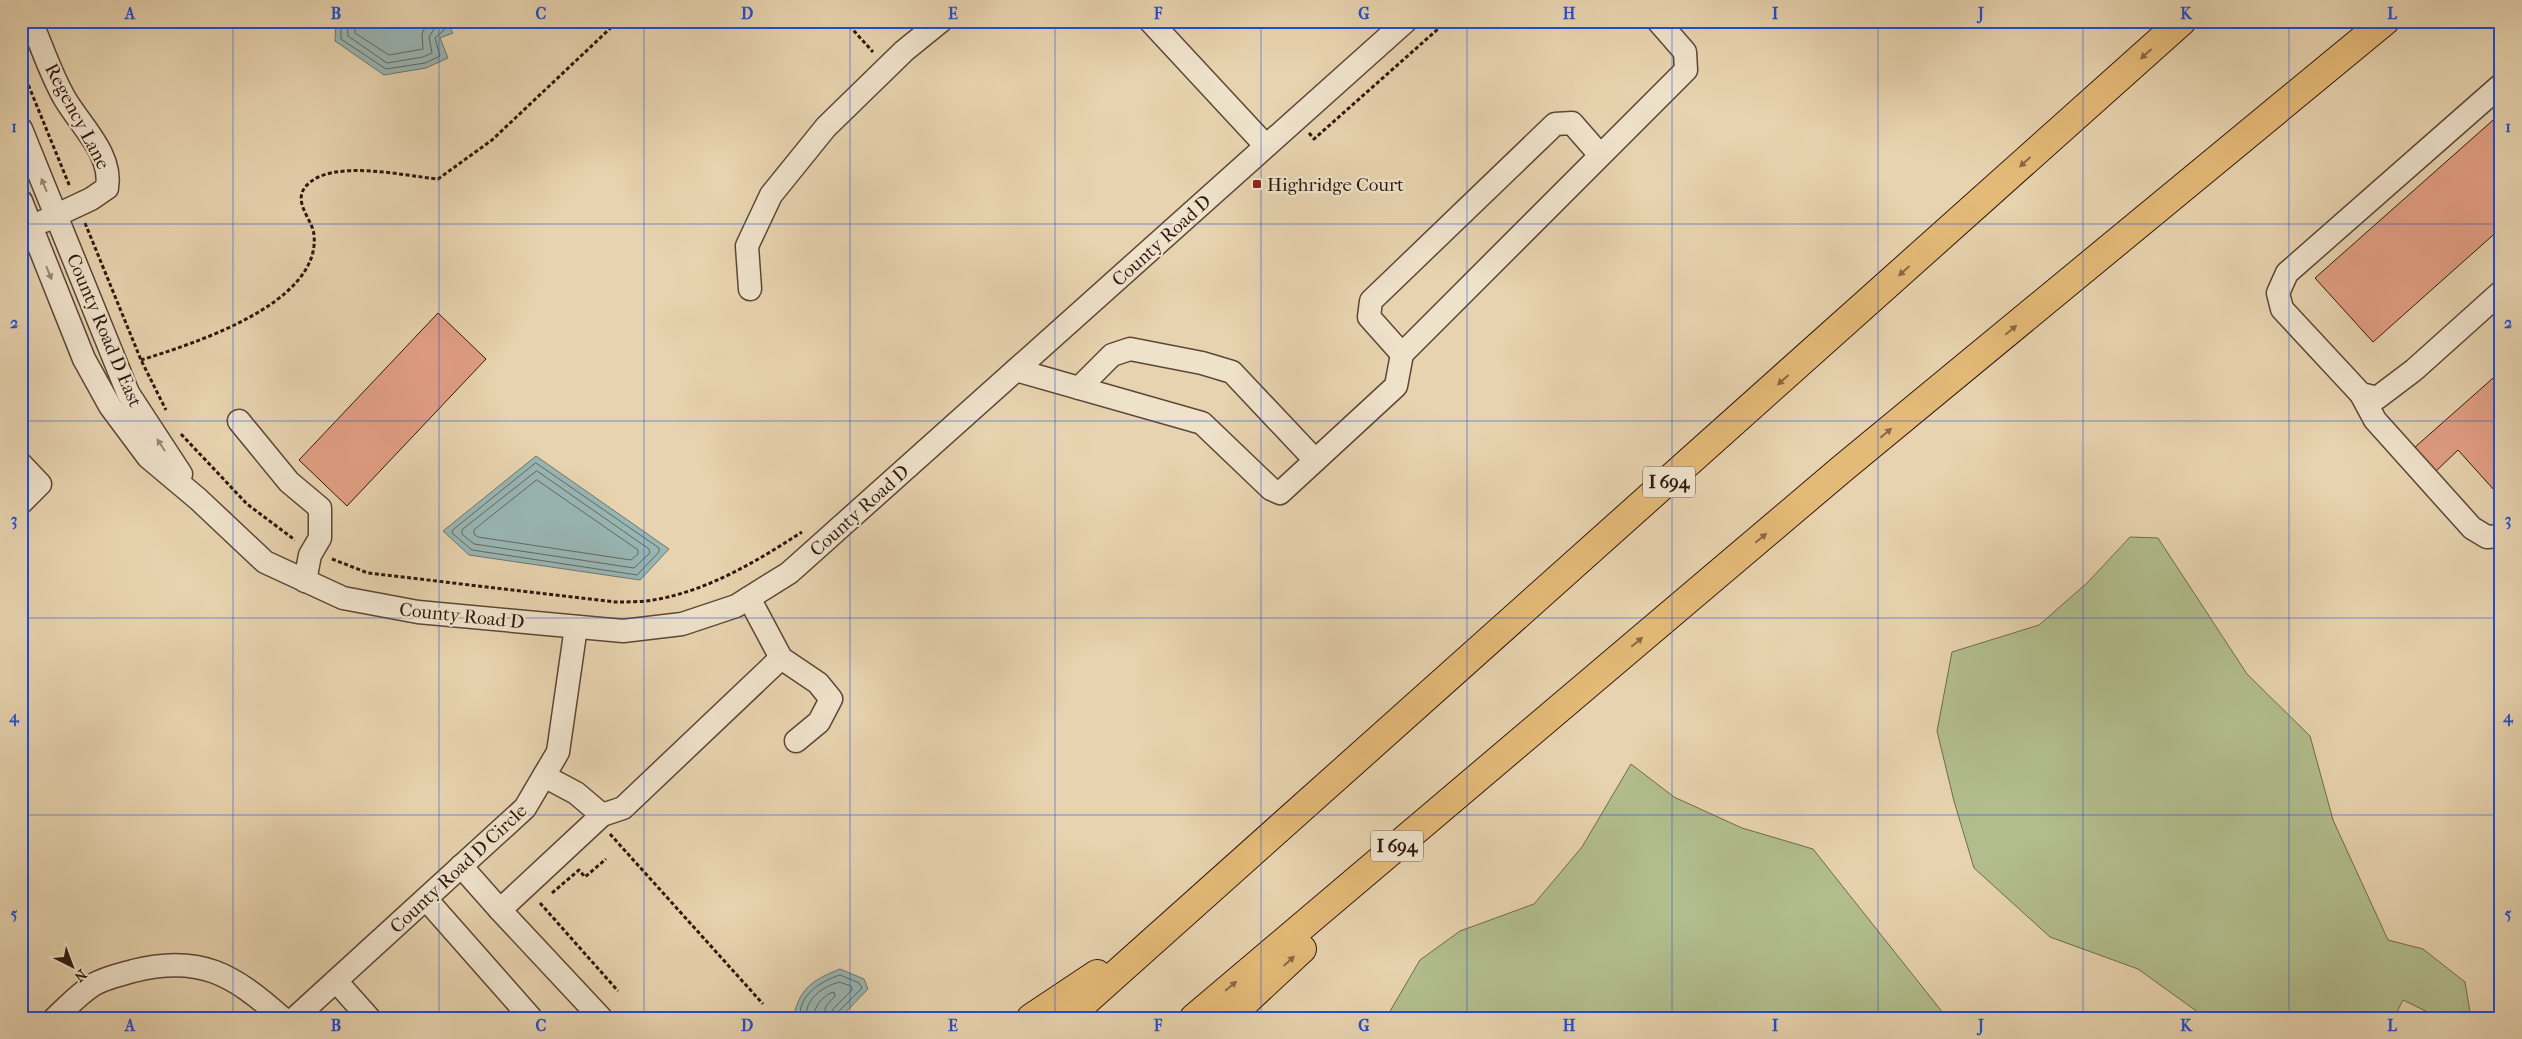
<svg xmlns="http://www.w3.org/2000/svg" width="2522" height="1039" viewBox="0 0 2522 1039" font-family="'IM FELL French Canon',serif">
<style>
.green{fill:#b2bd8d;stroke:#706a4e}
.water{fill:#98b6b3;stroke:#6e7671}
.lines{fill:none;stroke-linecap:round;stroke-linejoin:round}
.shore{stroke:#646660;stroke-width:1}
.building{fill:#e29f84;stroke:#2f170e}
.minor-casing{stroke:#5d4636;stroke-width:25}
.highway-casing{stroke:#2f170e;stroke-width:30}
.path{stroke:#2f170e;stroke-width:3;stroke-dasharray:4 2.5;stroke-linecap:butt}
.minor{stroke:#efe2cb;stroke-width:22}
.highway{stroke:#e4ba78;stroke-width:28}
.oneway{fill:#8a6843}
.oneway2{fill:#998776}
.grid{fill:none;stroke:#1d4ed8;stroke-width:1;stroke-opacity:0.55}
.poi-dot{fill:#8f2418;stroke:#efe2cb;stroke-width:2}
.labels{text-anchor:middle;stroke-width:4.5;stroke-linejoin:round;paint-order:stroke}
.shield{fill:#efe2cb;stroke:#695447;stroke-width:1}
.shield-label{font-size:18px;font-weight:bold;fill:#2f170e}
.street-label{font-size:19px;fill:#2f170e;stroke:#efe2cb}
.poi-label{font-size:19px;fill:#2f170e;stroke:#efe2cb;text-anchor:start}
.neatline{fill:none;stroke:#1d4ed8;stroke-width:2}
.grid-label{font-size:16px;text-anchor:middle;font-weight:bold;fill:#1d4ed8}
</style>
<rect width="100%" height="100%" fill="#e7d3af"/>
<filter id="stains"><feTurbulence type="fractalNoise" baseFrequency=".004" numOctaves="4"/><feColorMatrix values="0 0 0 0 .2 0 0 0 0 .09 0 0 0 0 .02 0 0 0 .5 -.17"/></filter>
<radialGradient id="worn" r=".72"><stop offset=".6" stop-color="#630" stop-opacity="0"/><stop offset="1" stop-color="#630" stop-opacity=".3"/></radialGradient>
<g class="green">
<path d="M2130,537L2158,538L2247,674L2310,736L2333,820L2388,940L2423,949L2465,982L2471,1018H2440L2403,1000L2394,1018H2206L2138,969L2050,937L1974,868L1954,801L1937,731L1952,652L2039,625L2087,583Z"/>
<path d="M1631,764L1674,797L1742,828L1813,849L1947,1018H1386L1420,960L1460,931L1534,904L1582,847Z"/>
</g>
<g class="water">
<path d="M336,21H430L433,23L446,21L453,33L440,38L448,58L426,68L384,75L335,41Z"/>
<path d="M536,456L669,549L640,580L469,555L443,531Z"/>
<path d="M840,969L864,979L868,989L840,1018H796L794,1015C800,987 815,979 840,969Z"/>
</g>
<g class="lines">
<g class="shore">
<path d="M341,21V39L386,69L425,63L440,56L435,38L444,30L442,21"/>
<path d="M347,21L348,36L387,63L423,57L432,53L429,37L436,26V21"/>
<path d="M355,21V33L389,55L423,49L422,34L428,21"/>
<path d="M536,463L659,548V552L637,575L472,550L452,533L453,530Z"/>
<path d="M537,471L649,549L650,553L634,568L474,544L462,534V530Z"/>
<path d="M537,480L638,550V554L631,560L478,537L474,534V530Z"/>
<path d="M800,1018C798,995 821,981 840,975L859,983L862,988L838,1012L837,1018"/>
<path d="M806,1018C805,998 823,987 839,982L851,986L852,990L833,1009L831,1018"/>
<path d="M814,1018C813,1007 824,994 834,992L835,996L826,1006L823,1018"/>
</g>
</g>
<g class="building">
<path d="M2501,113V228L2373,342L2315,278Z"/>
<path d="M438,313L486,359L347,506L299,460Z"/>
<path d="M2501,371V486L2495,491L2458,450L2435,472L2414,448Z"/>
</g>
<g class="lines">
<g class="minor-casing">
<g id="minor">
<path d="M31,21C42,47 51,75 65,99C81,126 113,155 107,188L91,199L44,221"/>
<path d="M1150,21L1266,146"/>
<path d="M2501,85L2287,273L2278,293L2282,309L2361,394L2377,398L2414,370L2501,292"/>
<path d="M21,129L128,393L181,474"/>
<path d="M1600,155L1572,123L1555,124L1371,301L1369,317L1402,354L1686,70L1685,52L1658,21"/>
<path d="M21,201L84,359L110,406L148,457L198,499L265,562L343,598L418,612L623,631L682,624L736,606L789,573L1406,21"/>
<path d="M750,289L747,246L771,195L826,127L904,51L941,21"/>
<path d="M1016,370L1202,423L1271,489L1280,493L1396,386L1402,354"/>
<path d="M1079,388L1112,355L1130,349L1202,363L1232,372L1315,460"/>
<path d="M2361,394L2375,420L2472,528L2487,537L2501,536"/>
<path d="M239,421L289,482L320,508V538L310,555L305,581"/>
<path d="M21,464L40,484L21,503"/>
<path d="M749,598L781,658L818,683L831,699L819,722L796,741"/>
<path d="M544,776L576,793L602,815L623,808L781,658"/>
<path d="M461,866L500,910L602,815"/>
<path d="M426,899L531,1018"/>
<path d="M500,910L601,1018"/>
<path d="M336,981L369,1018"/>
<path d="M55,1018C67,1007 79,994 93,985C104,978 119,975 133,971C199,954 233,974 282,1018"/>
<path d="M295,1018L525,808L558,752L576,627"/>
</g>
</g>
<g class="highway-casing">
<g id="highway">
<path d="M1031,1018L1097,974"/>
<path d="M1067,1018L2182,21"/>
<path d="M1194,1018L1843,468L2385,21"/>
<path d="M1228,1018L1302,949"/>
</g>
</g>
<g class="path">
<path d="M845,21L873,52"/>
<path d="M21,67L70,187"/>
<path d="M1309,133L1314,139L1447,21"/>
<path d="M85,223L141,360L166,410"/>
<path d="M141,360C192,344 321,304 314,235C313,220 292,202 306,186C331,158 404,176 438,179L492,140L618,21"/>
<path d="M181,434L247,504L295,540"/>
<path d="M332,559L368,573L615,602C627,602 641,602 653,600C708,591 757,561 802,532"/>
<path d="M610,834L763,1004"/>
<path d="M552,893L579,870L585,877L606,859"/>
<path d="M540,903L618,991"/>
</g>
<use href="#minor" class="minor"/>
<use href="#highway" class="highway"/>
</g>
<defs><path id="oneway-solid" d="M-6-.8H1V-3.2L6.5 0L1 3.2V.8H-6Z" transform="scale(1.25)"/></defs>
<g class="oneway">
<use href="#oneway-solid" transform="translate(2146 54) rotate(138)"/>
<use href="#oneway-solid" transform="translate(2025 162) rotate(138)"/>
<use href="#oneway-solid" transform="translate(1904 271) rotate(138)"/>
<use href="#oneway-solid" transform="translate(2011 330) rotate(-40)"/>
<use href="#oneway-solid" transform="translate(1783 380) rotate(138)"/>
<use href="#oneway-solid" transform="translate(1886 433) rotate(-40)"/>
<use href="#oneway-solid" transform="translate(1761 538) rotate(-40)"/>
<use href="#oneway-solid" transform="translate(1637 642) rotate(-40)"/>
<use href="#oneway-solid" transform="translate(1289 961) rotate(-43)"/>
<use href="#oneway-solid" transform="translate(1231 986) rotate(-40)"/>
</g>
<g class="oneway2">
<use href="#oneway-solid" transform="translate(44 185) rotate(-112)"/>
<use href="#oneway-solid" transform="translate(49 273) rotate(68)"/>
<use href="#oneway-solid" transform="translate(161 445) rotate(-123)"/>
</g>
<path class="grid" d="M233,21V1018M439,21V1018M644,21V1018M850,21V1018M1055,21V1018M1261,21V1018M1467,21V1018M1672,21V1018M1878,21V1018M2083,21V1018M2289,21V1018M21,224H2501M21,421H2501M21,618H2501M21,815H2501"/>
<rect class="poi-dot" x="1252" y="179" width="10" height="10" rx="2.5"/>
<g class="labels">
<g class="shield">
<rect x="1643" y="466.5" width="52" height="31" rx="4"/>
<rect x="1371" y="830.5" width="52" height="31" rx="4"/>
</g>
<g class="shield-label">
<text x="1669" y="488">I 694</text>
<text x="1397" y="852">I 694</text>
</g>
<g class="street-label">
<text transform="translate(78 116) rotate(62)" y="7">Regency Lane</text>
<text transform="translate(1161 240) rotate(-42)" y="7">County Road D</text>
<text transform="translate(105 330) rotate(67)" y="7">County Road D East</text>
<text transform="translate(859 510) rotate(-42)" y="7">County Road D</text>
<text transform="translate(462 615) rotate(6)" y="7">County Road D</text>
<text transform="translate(458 868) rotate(-43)" y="7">County Road D Circle</text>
</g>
<g class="poi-label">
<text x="1267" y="191">Highridge Court</text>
</g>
</g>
<rect width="2522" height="1039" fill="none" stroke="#e7d3af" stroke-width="55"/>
<g transform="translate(72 966) rotate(138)" stroke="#efe2cb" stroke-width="4" paint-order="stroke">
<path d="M0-4L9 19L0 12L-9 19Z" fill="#2f170e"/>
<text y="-8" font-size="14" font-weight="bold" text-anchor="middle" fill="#2f170e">N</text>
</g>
<rect x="28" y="28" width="2466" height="984" class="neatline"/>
<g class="grid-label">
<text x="130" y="19">A</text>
<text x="336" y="19">B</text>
<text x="541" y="19">C</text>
<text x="747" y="19">D</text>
<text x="953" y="19">E</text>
<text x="1158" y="19">F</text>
<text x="1364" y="19">G</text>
<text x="1569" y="19">H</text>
<text x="1775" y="19">I</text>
<text x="1981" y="19">J</text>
<text x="2186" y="19">K</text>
<text x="2392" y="19">L</text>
<text x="14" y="132">1</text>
<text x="2508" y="132">1</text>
<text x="14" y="328">2</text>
<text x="2508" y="328">2</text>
<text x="14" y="525">3</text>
<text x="2508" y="525">3</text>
<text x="14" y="722">4</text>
<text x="2508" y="722">4</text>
<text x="14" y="919">5</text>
<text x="2508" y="919">5</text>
<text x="130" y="1031">A</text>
<text x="336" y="1031">B</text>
<text x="541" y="1031">C</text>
<text x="747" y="1031">D</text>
<text x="953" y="1031">E</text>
<text x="1158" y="1031">F</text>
<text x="1364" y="1031">G</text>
<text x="1569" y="1031">H</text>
<text x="1775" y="1031">I</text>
<text x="1981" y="1031">J</text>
<text x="2186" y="1031">K</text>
<text x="2392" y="1031">L</text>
</g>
<rect width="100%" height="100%" filter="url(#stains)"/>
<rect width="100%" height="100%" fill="url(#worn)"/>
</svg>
